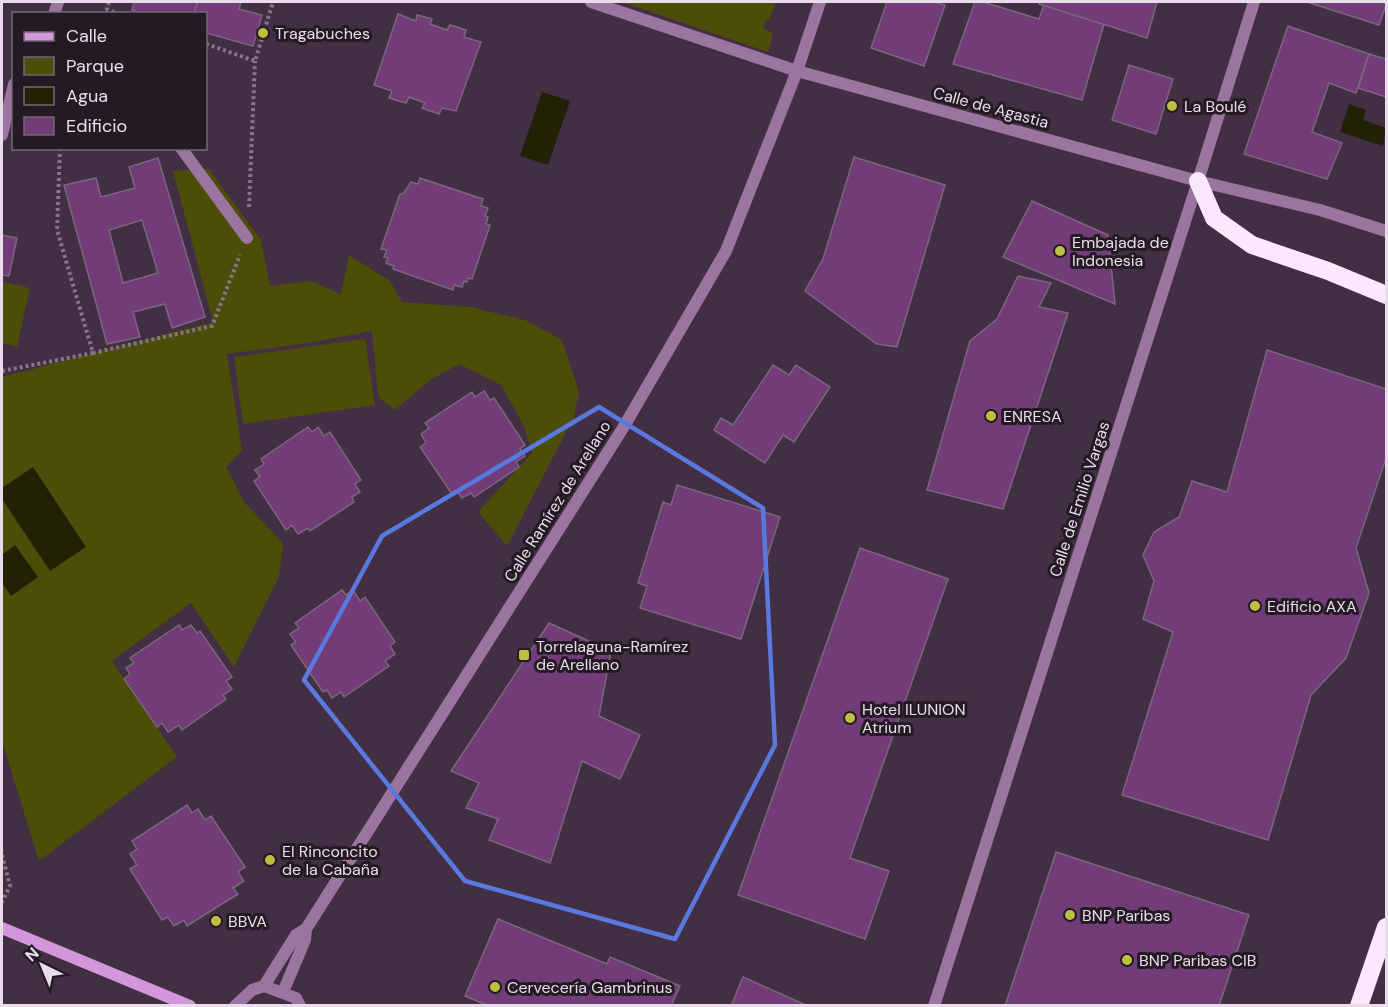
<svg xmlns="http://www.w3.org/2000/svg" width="1388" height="1007" viewBox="0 0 1388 1007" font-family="'DM Sans',sans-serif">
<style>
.green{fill:#4c4d08}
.water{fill:#212105}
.building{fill:#723c78;stroke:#7b667e;stroke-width:1.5;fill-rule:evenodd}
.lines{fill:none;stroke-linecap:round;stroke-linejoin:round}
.path{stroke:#857587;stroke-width:4;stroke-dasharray:3 3;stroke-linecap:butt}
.lane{stroke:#9b749f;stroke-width:12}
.street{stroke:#9b749f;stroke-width:12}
.secondary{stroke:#d496da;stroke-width:12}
.highway{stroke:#fce8fd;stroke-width:18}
.marked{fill:none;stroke:#5a79de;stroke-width:4.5;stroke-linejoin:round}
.poi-dot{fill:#bdbf43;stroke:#231a24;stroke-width:2}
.labels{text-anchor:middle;stroke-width:6;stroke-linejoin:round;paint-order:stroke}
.poi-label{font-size:16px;fill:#eaddeb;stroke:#231a24;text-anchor:start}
.street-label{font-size:16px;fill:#eaddeb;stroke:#231a24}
</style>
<rect width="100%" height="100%" fill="#422f44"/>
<g class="green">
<path d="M622,2H776L769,21L766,19L763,27L773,34L768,52Z"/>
<path d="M209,169L261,240L270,286L311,281L341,294L349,255L390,281L402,302L470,307L525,320L562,340L579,392L574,417L507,546L478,512L532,453L525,428L501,385L459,364L430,380L395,410L378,397L372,331L309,343L227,354L242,451L226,467L244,502L283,543L279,577L234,667L191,603L112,661L177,757L39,861L2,741V377L213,322L173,171Z"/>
<path d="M2,282L30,288L17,347L2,343Z"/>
<path d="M365,339L375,405L243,424L234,357Z"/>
</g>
<g class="water">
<path d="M542,92L570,101L548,165L520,156Z"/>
<path d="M1349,104L1366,110L1363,120L1386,128L1383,146L1340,132Z"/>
<path d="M33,467L86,547L50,571L2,499V488Z"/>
<path d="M15,545L38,577L11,596L2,583V555Z"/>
</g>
<g class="building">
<path d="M134,2H198L194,14H144L132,10Z"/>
<path d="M198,2H241L239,9L262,15L253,46L206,33V14H194Z"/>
<path d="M887,2H933L945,5L924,66L871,48Z"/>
<path d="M975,2H983L1039,19L1044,5L1104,24L1082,100L953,64Z"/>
<path d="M1040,2H1157L1147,38L1039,4Z"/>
<path d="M1307,2H1386V5L1379,25Z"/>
<path d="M398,14L416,21L417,15L432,19L430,24L447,30L450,25L466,30L464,37L481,42L456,111L442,108L439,114L422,108L425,103L409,97L406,103L389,98L392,91L374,85Z"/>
<path d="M1288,26L1369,54L1356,93L1329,83L1312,132L1342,143L1327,179L1244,154Z"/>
<path d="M1369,54L1386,59V97L1358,88Z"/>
<path d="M1129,65L1173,79L1156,134L1112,120Z"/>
<path d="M854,157L945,185L897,347L877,344L805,291L823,259Z"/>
<path d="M158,158L205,317L172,328L165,304L133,312L140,337L107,344L64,185L96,178L101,197L135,188L129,167ZM142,220L158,273L123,283L109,230Z"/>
<path d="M420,178L483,199L481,206L488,208L485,216L488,217L486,224L490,225L472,279L468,278L467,282L464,281L462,287L454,285L453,290L393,269L394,266L386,263L388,258L384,257L387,250L381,249L400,194H403L411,182L418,184Z"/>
<path d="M1032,201L1108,235L1115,304L1003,257Z"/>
<path d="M2,235L17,238L9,276L2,275Z"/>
<path d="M1018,276L1051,283L1039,307L1068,313L1003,509L927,490L970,341L997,319Z"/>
<path d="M1267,350L1386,389V458L1356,548L1369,593L1346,658L1311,695L1268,840L1122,795L1173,632L1143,619L1154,581L1143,555L1154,532L1179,517L1192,481L1227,492Z"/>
<path d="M773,365L789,375L796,365L830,387L794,442L783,435L765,463L714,430L721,418L733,425Z"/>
<path d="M484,391L490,400L494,398L525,445L520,449L525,456L516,462L519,467L474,497L471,493L462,498L457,491L452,494L420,447L426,443L421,434L429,428L425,423L472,392L475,397Z"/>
<path d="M308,427L312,432L318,427L324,436L330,432L361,480L355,484L360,492L352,497L354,502L310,531L308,528L298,534L292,525L286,530L254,481L260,477L255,470L264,464L261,459Z"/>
<path d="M677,485L780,517L741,639L640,608L647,586L638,583L663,502L671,505Z"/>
<path d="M860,548L948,579L850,858L889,871L865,939L738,895Z"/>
<path d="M342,590L346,595L353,590L360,601L365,597L395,642L390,646L395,654L385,661L389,666L344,697L341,692L332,698L327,690L323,692L291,645L296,642L290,634L299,628L295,623Z"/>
<path d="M549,623L611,651L599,716L640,735L620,779L582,761L550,863L489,840L498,819L466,808L479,783L451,771Z"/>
<path d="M179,625L182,630L191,625L197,633L200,631L232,677L226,681L232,689L223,695L226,699L182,730L179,725L168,732L162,723L157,727L124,679L130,674L126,668L134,663L130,658Z"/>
<path d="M187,805L192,813L198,809L205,820L211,816L245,867L238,872L244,881L233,888L238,894L187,926L184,920L174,926L168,917L162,920L130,869L137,865L130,854L137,849L132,841Z"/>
<path d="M1056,852L1249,915L1219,1006H1005Z"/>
<path d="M498,919L607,964L610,957L680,986L671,1006H489L465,996Z"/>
<path d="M743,977L808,1006H731Z"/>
</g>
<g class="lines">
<g class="path">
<path d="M109,2L107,9L118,14"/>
<path d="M206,44L255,61L273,2"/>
<path d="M60,148L57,230L93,353L212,326L240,255"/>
<path d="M249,207L255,61"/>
<path d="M2,371L93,353"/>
<path d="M2,855L10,886L2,902"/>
</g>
<path class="lane" d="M54,14L58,2"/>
<g class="street">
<path d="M591,2L797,71L1198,181L1320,210L1386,231"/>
<path d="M2,135L14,84"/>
<path d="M181,148L247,238"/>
<path d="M264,986L296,935L306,929"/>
<path d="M283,992L305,940L306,929L623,428L726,251L797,71L820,2"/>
<path d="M235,1006L252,990L264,986L296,998L300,1006"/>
<path d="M934,1006L1198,181L1254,2"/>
</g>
<path class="secondary" d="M2,928L190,1006"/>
<g class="highway">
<path d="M1198,181L1214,218L1252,245L1328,271L1386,295"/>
<path d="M1359,1006L1386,927"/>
</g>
</g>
<path class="marked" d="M599,407L763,508L775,745L675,939L465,881L304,680L382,536Z"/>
<g class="poi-dot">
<circle cx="263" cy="33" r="6"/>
<circle cx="1172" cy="106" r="6"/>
<circle cx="1060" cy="251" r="6"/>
<circle cx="991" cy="416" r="6"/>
<circle cx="1255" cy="606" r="6"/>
<rect x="518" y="649" width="12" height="12" rx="3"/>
<circle cx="850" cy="718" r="6"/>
<circle cx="270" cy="860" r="6"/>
<circle cx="1070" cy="915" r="6"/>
<circle cx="216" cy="921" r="6"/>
<circle cx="1127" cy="960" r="6"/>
<circle cx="495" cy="987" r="6"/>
</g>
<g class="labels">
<g class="poi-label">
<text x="275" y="39">Tragabuches</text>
<text x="1184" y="112">La Boulé</text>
<text x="1072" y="248">Embajada de<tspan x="1072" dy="18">Indonesia</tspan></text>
<text x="1003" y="422">ENRESA</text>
<text x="1267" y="612">Edificio AXA</text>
<text x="536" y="652">Torrelaguna-Ramírez<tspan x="536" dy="18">de Arellano</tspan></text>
<text x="862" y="715">Hotel ILUNION<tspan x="862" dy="18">Atrium</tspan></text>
<text x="282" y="857">El Rinconcito<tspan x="282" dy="18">de la Cabaña</tspan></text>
<text x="1082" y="921">BNP Paribas</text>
<text x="228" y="927">BBVA</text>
<text x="1139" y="966">BNP Paribas CIB</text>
<text x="507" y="993">Cervecería Gambrinus</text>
</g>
<g class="street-label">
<text transform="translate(991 107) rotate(15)" y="6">Calle de Agastia</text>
<text transform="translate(1079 499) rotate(-72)" y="6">Calle de Emilio Vargas</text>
<text transform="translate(557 501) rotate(-58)" y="6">Calle Ramírez de Arellano</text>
</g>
</g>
<rect width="1388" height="1007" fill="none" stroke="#eaddeb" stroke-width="6"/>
<rect x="12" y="12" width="195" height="138" fill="#231a24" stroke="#736874" stroke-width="1.5"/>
<rect x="24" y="32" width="30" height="9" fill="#d496da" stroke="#736874" stroke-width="1.5"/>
<text x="66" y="42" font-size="18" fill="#eaddeb">Calle</text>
<rect x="24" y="57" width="30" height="18" fill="#4c4d08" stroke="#736874" stroke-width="1.5"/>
<text x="66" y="72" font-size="18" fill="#eaddeb">Parque</text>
<rect x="24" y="87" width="30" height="18" fill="#212105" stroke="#736874" stroke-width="1.5"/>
<text x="66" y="102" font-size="18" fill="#eaddeb">Agua</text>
<rect x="24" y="117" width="30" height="18" fill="#723c78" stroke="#736874" stroke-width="1.5"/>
<text x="66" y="132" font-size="18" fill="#eaddeb">Edificio</text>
<g transform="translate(42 965) rotate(317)" stroke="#231a24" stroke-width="4.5" paint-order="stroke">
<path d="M0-4.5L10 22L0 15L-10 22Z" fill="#eaddeb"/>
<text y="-9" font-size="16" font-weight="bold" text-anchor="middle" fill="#eaddeb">N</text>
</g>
</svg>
